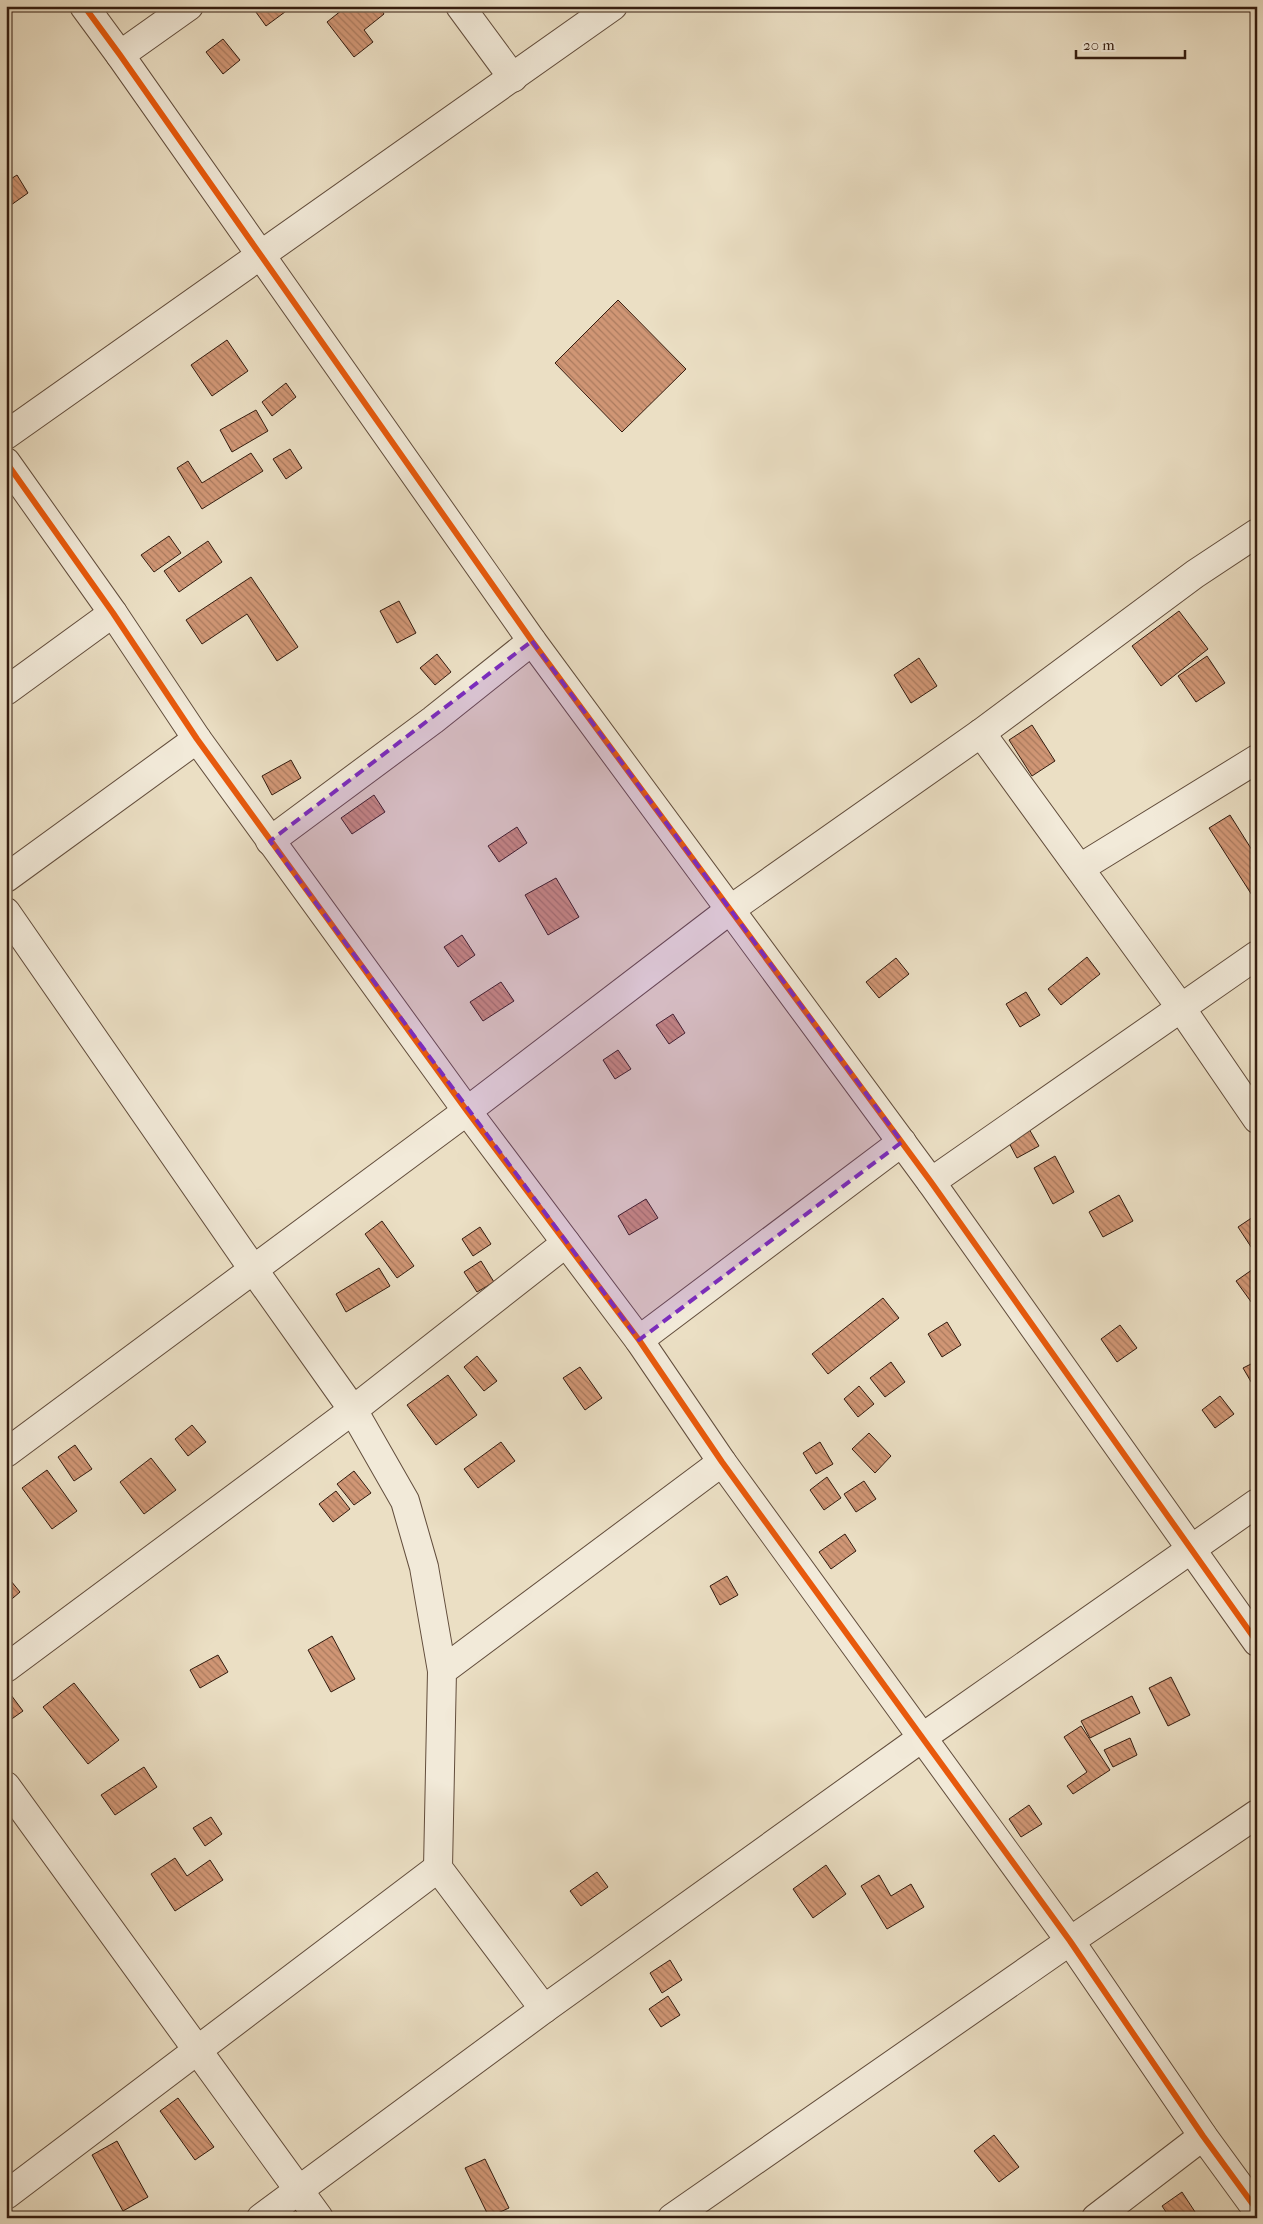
<svg xmlns="http://www.w3.org/2000/svg" width="1263" height="2224" viewBox="0 0 1263 2224" font-family="'IM FELL French Canon',serif">
<style>
.building{fill:url(#building-back-hatch);stroke:#341c0f}
.lines{fill:none;stroke-linecap:round;stroke-linejoin:round}
.street-casing{stroke:#624d3c;stroke-width:30}
.street{stroke:#f2ead9;stroke-width:28}
.cycleway-casing{stroke:#f2ead9;stroke-width:9}
.cycleway{stroke:#e8590c;stroke-width:6}
.marked{fill:#7b2cbf;fill-opacity:0.2;stroke:#7b2cbf;stroke-width:4;stroke-dasharray:10 6;stroke-linejoin:round}
</style>
<defs>
<pattern id="building-back-hatch" width="6" height="6" patternUnits="userSpaceOnUse" patternTransform="scale(1.25)"><rect width="6" height="6" fill="#d09675"/><path d="M-1 5l2 2M0 0l6 6M5-1l2 2" fill="none" stroke="#aa7a5e"/></pattern>
</defs>
<rect width="100%" height="100%" fill="#ebdfc4"/>
<filter id="stains"><feTurbulence type="fractalNoise" baseFrequency=".004" numOctaves="4"/><feColorMatrix values="0 0 0 0 .2 0 0 0 0 .09 0 0 0 0 .02 0 0 0 .5 -.17"/></filter>
<radialGradient id="worn" r=".72"><stop offset=".6" stop-color="#630" stop-opacity="0"/><stop offset="1" stop-color="#630" stop-opacity=".3"/></radialGradient>
<g class="building">
<path d="M255,6H293L266,26L253,8Z"/>
<path d="M347,6H379L384,14L364,30L373,42L354,57L327,22Z"/>
<path d="M223,39L240,60L223,74L206,52Z"/>
<path d="M17,175L28,193L11,205L6,197V182Z"/>
<path d="M618,300L686,369L622,432L555,363Z"/>
<path d="M227,340L248,371L212,396L191,365Z"/>
<path d="M286,383L296,397L272,416L262,402Z"/>
<path d="M256,410L268,431L232,452L220,430Z"/>
<path d="M290,449L302,468L286,479L273,459Z"/>
<path d="M251,453L263,471L202,509L177,468L188,461L202,483Z"/>
<path d="M169,536L181,553L154,572L141,555Z"/>
<path d="M208,541L222,562L179,592L164,571Z"/>
<path d="M251,577L298,647L277,661L247,614L202,644L186,620Z"/>
<path d="M399,601L416,633L397,643L380,611Z"/>
<path d="M1179,611L1208,649L1161,686L1132,646Z"/>
<path d="M437,654L451,672L435,685L420,668Z"/>
<path d="M1207,656L1225,683L1196,702L1178,676Z"/>
<path d="M919,658L937,686L911,703L894,675Z"/>
<path d="M1032,725L1055,761L1032,776L1009,740Z"/>
<path d="M291,760L301,778L272,795L262,776Z"/>
<path d="M374,795L385,812L352,834L341,818Z"/>
<path d="M1230,815L1257,858V903L1209,828Z"/>
<path d="M517,827L527,843L499,862L488,846Z"/>
<path d="M556,878L579,917L548,935L525,895Z"/>
<path d="M462,935L475,955L458,967L444,947Z"/>
<path d="M1087,957L1100,974L1061,1005L1048,989Z"/>
<path d="M896,958L909,974L879,998L866,982Z"/>
<path d="M501,982L514,1001L483,1021L470,1002Z"/>
<path d="M1026,992L1040,1015L1020,1027L1006,1004Z"/>
<path d="M673,1014L685,1033L669,1044L656,1025Z"/>
<path d="M618,1050L631,1069L615,1079L603,1060Z"/>
<path d="M1029,1129L1039,1146L1017,1158L1008,1141Z"/>
<path d="M1055,1156L1074,1192L1053,1204L1034,1168Z"/>
<path d="M1119,1195L1133,1221L1103,1237L1089,1212Z"/>
<path d="M646,1199L658,1218L629,1235L618,1216Z"/>
<path d="M1256,1215H1257V1256L1238,1227Z"/>
<path d="M382,1221L414,1266L397,1278L365,1234Z"/>
<path d="M480,1227L491,1244L473,1256L462,1239Z"/>
<path d="M481,1261L494,1282L477,1292L464,1272Z"/>
<path d="M1256,1267L1257,1268V1310L1236,1281Z"/>
<path d="M379,1268L390,1286L346,1312L336,1294Z"/>
<path d="M883,1298L899,1318L828,1374L812,1354Z"/>
<path d="M947,1322L961,1345L942,1357L928,1334Z"/>
<path d="M1120,1325L1137,1348L1117,1362L1101,1339Z"/>
<path d="M477,1356L497,1381L484,1391L464,1367Z"/>
<path d="M1257,1361V1392L1243,1368Z"/>
<path d="M891,1362L905,1382L885,1397L870,1378Z"/>
<path d="M580,1367L602,1398L585,1410L563,1378Z"/>
<path d="M448,1375L477,1415L436,1445L407,1405Z"/>
<path d="M859,1386L874,1404L858,1417L844,1399Z"/>
<path d="M1220,1396L1234,1414L1215,1428L1202,1410Z"/>
<path d="M192,1425L206,1442L188,1456L175,1439Z"/>
<path d="M869,1433L891,1456L875,1473L852,1449Z"/>
<path d="M501,1442L515,1461L478,1488L464,1469Z"/>
<path d="M820,1442L833,1464L816,1474L803,1453Z"/>
<path d="M75,1445L92,1469L74,1481L58,1457Z"/>
<path d="M151,1458L176,1490L144,1514L120,1482Z"/>
<path d="M47,1470L77,1511L52,1529L22,1488Z"/>
<path d="M354,1471L371,1493L354,1505L337,1484Z"/>
<path d="M827,1477L841,1498L824,1510L810,1490Z"/>
<path d="M864,1481L876,1499L856,1512L844,1494Z"/>
<path d="M336,1491L350,1509L333,1522L319,1504Z"/>
<path d="M845,1534L856,1551L831,1569L819,1552Z"/>
<path d="M6,1575L20,1592L6,1604Z"/>
<path d="M727,1576L738,1595L720,1605L710,1586Z"/>
<path d="M332,1636L355,1679L331,1692L308,1650Z"/>
<path d="M218,1655L228,1672L200,1688L190,1670Z"/>
<path d="M1171,1677L1190,1715L1168,1726L1149,1688Z"/>
<path d="M74,1683L119,1740L88,1764L43,1707Z"/>
<path d="M8,1691L23,1711L6,1723V1693Z"/>
<path d="M1132,1696L1140,1713L1090,1738L1081,1721Z"/>
<path d="M1081,1726L1110,1770L1073,1794L1067,1786L1087,1772L1064,1737Z"/>
<path d="M1130,1738L1137,1755L1113,1767L1104,1750Z"/>
<path d="M144,1767L157,1787L115,1815L101,1795Z"/>
<path d="M1029,1805L1042,1824L1021,1837L1009,1819Z"/>
<path d="M211,1817L222,1834L205,1846L193,1828Z"/>
<path d="M175,1858L187,1876L210,1860L223,1880L175,1911L151,1874Z"/>
<path d="M826,1865L846,1894L813,1918L793,1889Z"/>
<path d="M597,1872L608,1887L581,1906L570,1891Z"/>
<path d="M879,1875L891,1896L911,1884L924,1907L887,1929L861,1886Z"/>
<path d="M670,1960L682,1980L662,1993L650,1973Z"/>
<path d="M668,1996L680,2015L661,2027L649,2009Z"/>
<path d="M178,2098L214,2147L195,2160L160,2111Z"/>
<path d="M994,2135L1019,2167L999,2182L974,2151Z"/>
<path d="M117,2141L148,2197L123,2211L92,2155Z"/>
<path d="M485,2159L509,2208L489,2217L465,2168Z"/>
<path d="M1182,2192L1199,2218H1170L1162,2206Z"/>
</g>
<g class="lines">
<g class="street-casing">
<g id="street">
<path d="M84,6L120,55L532,641L931,1182L1257,1642"/>
<path d="M460,6L513,78"/>
<path d="M120,55L189,6"/>
<path d="M6,435L613,6"/>
<path d="M6,462L113,613L197,739L467,1111L639,1340L722,1462L1070,1941L1203,2136L1257,2210"/>
<path d="M6,691L113,613"/>
<path d="M981,733L1181,1008L1257,1119"/>
<path d="M270,841L433,720L532,641"/>
<path d="M1080,868L1257,759"/>
<path d="M6,878L197,739"/>
<path d="M6,912L253,1269L353,1410L405,1501L424,1567L442,1671"/>
<path d="M931,1182L1257,955"/>
<path d="M639,1340L902,1142"/>
<path d="M6,1453L467,1111L731,909L981,733L1195,574L1257,533"/>
<path d="M6,1668L353,1410L566,1243"/>
<path d="M6,1786L319,2218"/>
<path d="M544,2009L438,1868L442,1671L722,1462"/>
<path d="M6,2195L438,1868"/>
<path d="M261,2218L544,2009L923,1737L1257,1503"/>
<path d="M672,2218L1070,1941L1257,1814"/>
<path d="M1096,2218L1203,2136"/>
</g>
</g>
<use href="#street" class="street"/>
<g class="cycleway-casing">
<g id="cycleway">
<path d="M84,6L120,55L532,641L931,1182L1257,1642"/>
<path d="M6,462L113,613L197,739L467,1111L639,1340L722,1462L1070,1941L1203,2136L1257,2210"/>
</g>
</g>
<use href="#cycleway" class="cycleway"/>
</g>
<path class="marked" d="M532,641L902,1142L639,1340L270,841Z"/>
<rect width="1263" height="2224" fill="none" stroke="#ebdfc4" stroke-width="25"/>
<rect x="8" y="8" width="1248" height="2209" fill="none" stroke="#341c0f" stroke-width="2.5"/>
<rect x="12" y="12" width="1238" height="2199" fill="none" stroke="#341c0f"/>
<path d="M1076 50v8h109v-8" fill="none" stroke="#341c0f" stroke-width="2.5"/>
<text x="1083" y="50" font-size="15" fill="#341c0f" stroke="#f2ead9" stroke-width="4" paint-order="stroke">20 m</text>
<rect width="100%" height="100%" filter="url(#stains)"/>
<rect width="100%" height="100%" fill="url(#worn)"/>
</svg>
